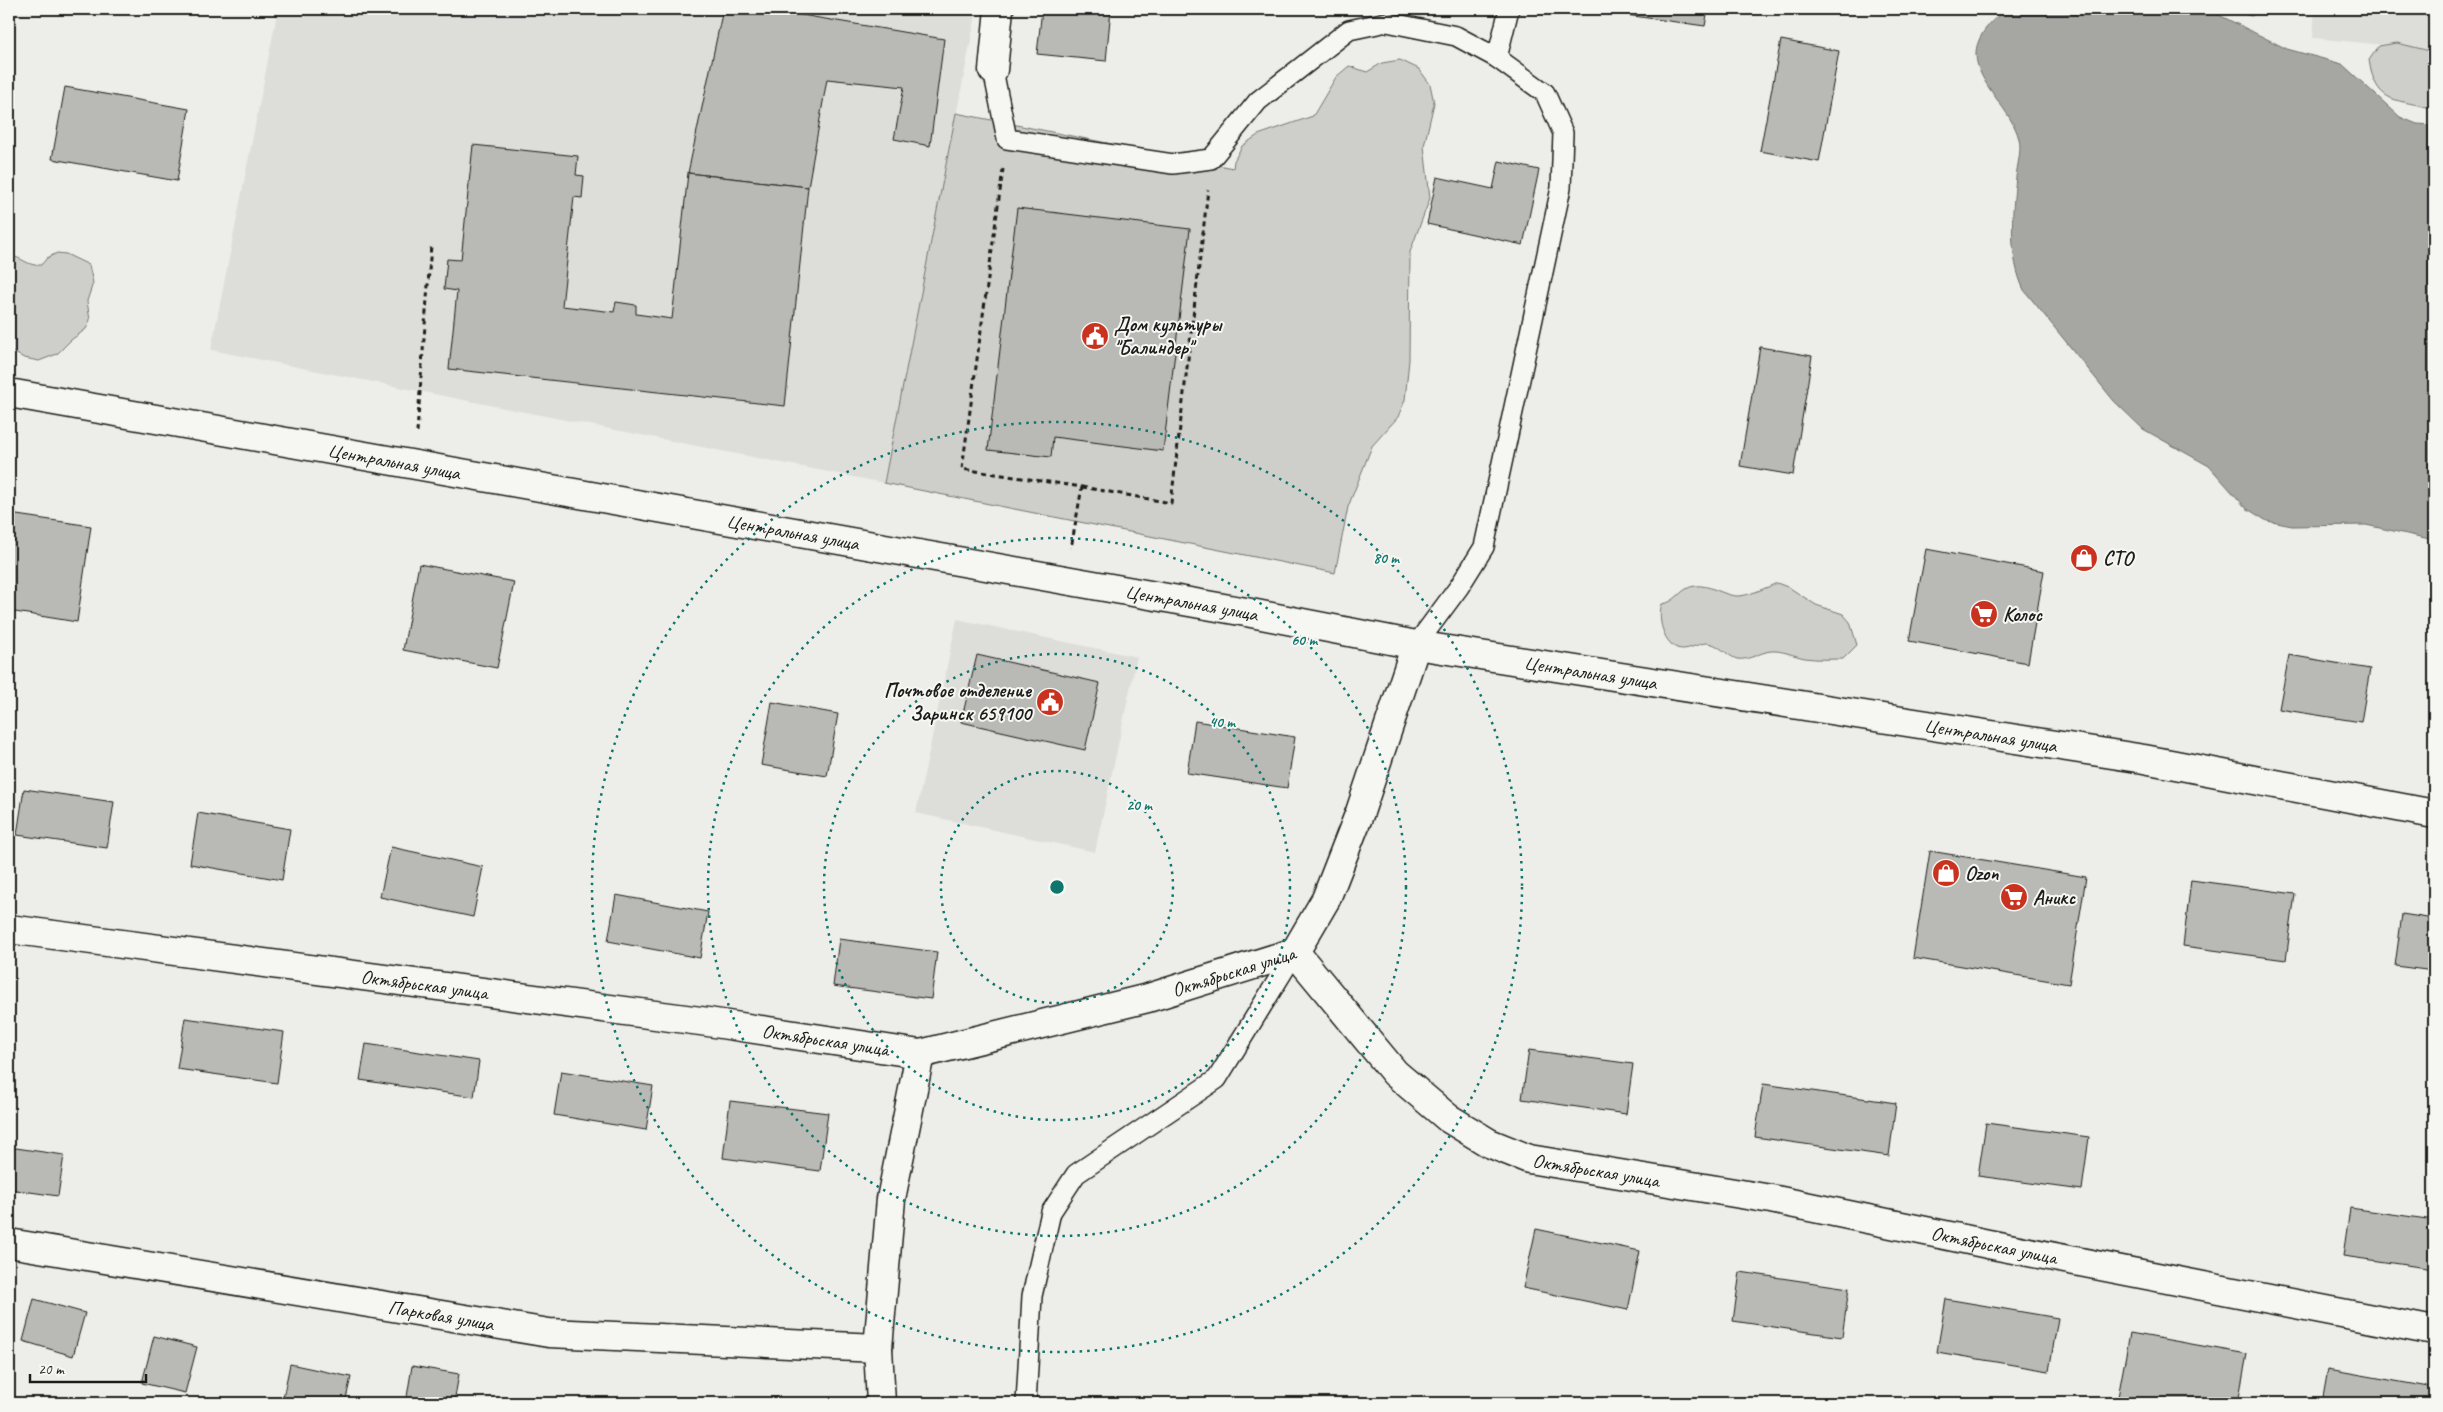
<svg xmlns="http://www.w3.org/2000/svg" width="2443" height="1412" viewBox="0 0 2443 1412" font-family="Caveat,sans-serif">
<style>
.built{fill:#ddddda}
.green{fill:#cececb;stroke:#757574}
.water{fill:#a6a6a3;stroke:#6f6f6d}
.building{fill:#b9b9b6;stroke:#1c1c1c}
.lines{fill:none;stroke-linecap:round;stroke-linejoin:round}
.lane-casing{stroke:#1c1c1c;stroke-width:22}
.street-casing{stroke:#1c1c1c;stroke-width:31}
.secondary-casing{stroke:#1c1c1c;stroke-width:31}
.path{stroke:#1c1c1c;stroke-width:3;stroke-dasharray:5 4;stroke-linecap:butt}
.lane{stroke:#f6f6f2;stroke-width:19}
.street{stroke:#f6f6f2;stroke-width:28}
.secondary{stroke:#f6f6f2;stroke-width:28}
.ring{fill:none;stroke:#0f766e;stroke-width:2.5;stroke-dasharray:2.5 5}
.labels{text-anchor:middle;stroke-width:4;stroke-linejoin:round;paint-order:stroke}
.poi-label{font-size:20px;font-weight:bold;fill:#1c1c1c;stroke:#f6f6f2;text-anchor:start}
.street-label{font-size:20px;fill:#1c1c1c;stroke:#f6f6f2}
.centre{fill:#0f766e;stroke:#f6f6f2;stroke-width:2.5}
.ring-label{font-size:15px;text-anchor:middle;font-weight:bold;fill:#0f766e;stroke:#f6f6f2;stroke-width:4;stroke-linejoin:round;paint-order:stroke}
</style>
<rect width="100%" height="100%" fill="#edede9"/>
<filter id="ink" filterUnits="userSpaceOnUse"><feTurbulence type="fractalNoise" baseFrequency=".02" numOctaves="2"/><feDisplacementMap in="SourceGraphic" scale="10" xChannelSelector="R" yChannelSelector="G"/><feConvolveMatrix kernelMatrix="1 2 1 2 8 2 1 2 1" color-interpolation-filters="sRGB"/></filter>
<g filter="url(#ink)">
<g class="built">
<path d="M278,9H977L884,483L211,350Z"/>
<path d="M2315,9H2434V50L2313,38Z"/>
<path d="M957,619L1137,657L1095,852L916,813Z"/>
</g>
<g class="green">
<path d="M2229,9H2266L2251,16Z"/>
<path d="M2397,43L2434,52V109C2398,98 2376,107 2369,60L2379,46Z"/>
<path d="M1400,60L1419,69L1430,84L1434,103L1424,146L1430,198L1410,252L1409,360L1405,400L1398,417L1372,446L1348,507L1335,573L884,483L956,113L1233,168L1234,161L1242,146L1258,135L1313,116L1336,77L1349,66L1367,72L1382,63Z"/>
<path d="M57,253L66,254L89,265L93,283L87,301L90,320L86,329L71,340L57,354L39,361L24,358L9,350V256C21,256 28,267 41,265L47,258Z"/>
<path d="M1777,583L1790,588L1816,605L1843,614L1850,622L1857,645L1843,659C1831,659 1817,660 1805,658C1794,656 1782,650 1771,651C1760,652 1749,661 1737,659C1727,656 1718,643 1707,643C1697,643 1687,652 1677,648C1663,642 1657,617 1662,604C1676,603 1681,587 1695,586C1709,584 1723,595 1736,596C1746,597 1768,587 1777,583Z"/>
</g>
<path class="water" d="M2010,9H2054L2077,15L2108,9H2198L2219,15L2287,49L2342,64L2400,117L2417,124L2434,125V540L2366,525L2292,526L2267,521L2246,508L2209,466L2143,429L2114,401L2024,290C2008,256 2012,215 2016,177C2017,166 2022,150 2019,139C2012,110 1977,84 1976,55C1975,37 1994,15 2010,9Z"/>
<g class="building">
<path d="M723,9H766L944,39L930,146L894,139L904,87L827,79L808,187L688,173Z"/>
<path d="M1042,9H1111L1106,61L1037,54Z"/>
<path d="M1583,9H1708L1705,26Z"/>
<path d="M1781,40L1839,51L1819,162L1760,151Z"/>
<path d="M65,87L189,109L177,181L52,159Z"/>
<path d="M473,145L578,156L576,175L584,176L582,198L574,197L562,306L614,312L616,302L636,305V314L672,319L688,173L808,187L785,406L449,369L457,291L444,289L447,259L461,260Z"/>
<path d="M1499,161L1539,170L1523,245L1427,224L1437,177L1493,189Z"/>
<path d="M1017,208L1190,229L1163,451L1053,437L1051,457L988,450Z"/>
<path d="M1760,347L1812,356L1793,475L1740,466Z"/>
<path d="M10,514L91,526L77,622L9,611Z"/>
<path d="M1926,549L2044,571L2028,663L1909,641Z"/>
<path d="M419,564L514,582L497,668L403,650Z"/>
<path d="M977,655L1100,683L1085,750L961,722Z"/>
<path d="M2289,655L2370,669L2361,722L2279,709Z"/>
<path d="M772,702L838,714L827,776L761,765Z"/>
<path d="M1195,721L1295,737L1287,788L1187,773Z"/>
<path d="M24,789L114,802L107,848L17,835Z"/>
<path d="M198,813L290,829L282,880L190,864Z"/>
<path d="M391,847L483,867L473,917L380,897Z"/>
<path d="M1930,851L2086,877L2069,984L1913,958Z"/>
<path d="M2191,880L2295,894L2286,960L2183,946Z"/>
<path d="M616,895L708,912L700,958L608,941Z"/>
<path d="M2402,914L2434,919V971L2395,966Z"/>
<path d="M839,939L937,952L931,999L833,986Z"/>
<path d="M185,1018L284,1032L277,1083L177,1069Z"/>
<path d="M366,1044L479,1061L474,1097L360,1080Z"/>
<path d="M1529,1050L1633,1064L1626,1114L1522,1099Z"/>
<path d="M561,1071L653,1086L646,1130L554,1115Z"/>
<path d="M1763,1084L1896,1103L1889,1156L1755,1137Z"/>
<path d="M730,1101L828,1113L820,1171L723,1158Z"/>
<path d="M1986,1123L2089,1137L2082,1190L1978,1176Z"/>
<path d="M9,1147L64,1155L58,1196L9,1189Z"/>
<path d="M2350,1208L2434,1220V1269L2343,1256Z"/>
<path d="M1536,1229L1640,1251L1628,1310L1523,1288Z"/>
<path d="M1740,1272L1849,1288L1842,1337L1733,1321Z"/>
<path d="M34,1299L85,1313L73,1356L23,1341Z"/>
<path d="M1946,1299L2058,1318L2049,1371L1937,1352Z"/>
<path d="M2130,1333L2247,1354L2238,1403H2154L2118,1397Z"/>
<path d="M154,1336L197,1347L185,1393L142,1383Z"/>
<path d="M290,1364L351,1377L345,1403H282Z"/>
<path d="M412,1366L459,1374L454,1403H406Z"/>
<path d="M2328,1369L2434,1388L2431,1403H2322Z"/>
</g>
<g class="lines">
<g class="lane-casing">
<g id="lane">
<path d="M1497,58L1509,9"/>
<path d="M993,70L1007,139L1173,164L1211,159L1258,101L1349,30L1387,22L1456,36L1497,58L1545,93L1563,133L1561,188L1484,547L1459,587L1416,645"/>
<path d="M1026,1403L1032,1296L1051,1212L1076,1174L1217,1079L1295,952"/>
</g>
</g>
<g class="street-casing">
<g id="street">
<path d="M993,70L999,9"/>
<path id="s1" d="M9,929L708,1022L920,1054L1148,998L1295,952L1395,1073L1448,1118L1489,1143L1529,1159L1771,1199L1988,1244L2434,1331"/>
<path d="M1295,952L1326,899L1360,812L1416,645"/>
<path id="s2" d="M9,1243L549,1333L878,1348"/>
<path d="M881,1403L878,1348L891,1199L920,1054"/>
</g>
</g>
<g class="secondary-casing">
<g id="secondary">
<path id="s3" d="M9,393L1246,612L1416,645L2144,759L2434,814"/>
</g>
</g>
<g class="path">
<path d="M1003,169L962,469L1082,487L1071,548"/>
<path d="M417,432L431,245"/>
<path d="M1082,487L1171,503L1208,190"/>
</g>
<use href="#lane" class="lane"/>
<use href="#street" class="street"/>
<use href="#secondary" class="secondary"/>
</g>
</g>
<g class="ring">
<circle cx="1057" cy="887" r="116"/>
<circle cx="1057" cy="887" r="233"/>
<circle cx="1057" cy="887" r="349"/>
<circle cx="1057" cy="887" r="465"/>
</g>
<defs>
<g id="civic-disc" transform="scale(1.4375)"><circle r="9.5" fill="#c8321e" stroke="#f6f6f2"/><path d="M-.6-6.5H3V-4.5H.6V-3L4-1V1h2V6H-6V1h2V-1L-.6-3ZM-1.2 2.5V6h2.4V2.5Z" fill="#fff"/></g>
<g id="shop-disc" transform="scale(1.4375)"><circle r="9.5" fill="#c8321e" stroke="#f6f6f2"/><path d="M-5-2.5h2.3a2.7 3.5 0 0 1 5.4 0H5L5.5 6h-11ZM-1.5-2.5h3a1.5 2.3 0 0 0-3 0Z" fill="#fff"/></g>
<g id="supermarket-disc" transform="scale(1.4375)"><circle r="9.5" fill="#c8321e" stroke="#f6f6f2"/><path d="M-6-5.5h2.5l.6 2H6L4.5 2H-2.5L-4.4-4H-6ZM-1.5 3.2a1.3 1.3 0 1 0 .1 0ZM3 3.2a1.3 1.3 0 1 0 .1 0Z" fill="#fff"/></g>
</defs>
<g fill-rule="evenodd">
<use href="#civic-disc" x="1095" y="336"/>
<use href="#shop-disc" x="2084" y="558"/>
<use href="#supermarket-disc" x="1984" y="614"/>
<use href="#civic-disc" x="1050" y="702"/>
<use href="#shop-disc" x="1946" y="873"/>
<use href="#supermarket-disc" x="2014" y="897"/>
</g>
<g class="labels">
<g class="poi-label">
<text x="1114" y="331">Дом культуры<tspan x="1114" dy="23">"Балиндер"</tspan></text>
<text x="2103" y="565">СТО</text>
<text x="2003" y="621">Колос</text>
<text x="1031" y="697" text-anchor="end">Почтовое отделение<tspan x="1031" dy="23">Заринск 659100</tspan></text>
<text x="1965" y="880">Ozon</text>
<text x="2033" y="904">Аникс</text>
</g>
<g class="street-label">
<text dy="7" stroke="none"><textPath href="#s3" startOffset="391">Центральная улица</textPath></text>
<text dy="7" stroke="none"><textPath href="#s3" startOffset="796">Центральная улица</textPath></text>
<text dy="7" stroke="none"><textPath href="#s3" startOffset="1201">Центральная улица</textPath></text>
<text dy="7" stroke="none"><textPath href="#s3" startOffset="1606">Центральная улица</textPath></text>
<text dy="7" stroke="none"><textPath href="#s3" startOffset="2011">Центральная улица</textPath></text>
<text dy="7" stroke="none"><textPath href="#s1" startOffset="1244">Октябрьская улица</textPath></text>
<text dy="7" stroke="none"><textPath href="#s1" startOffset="419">Октябрьская улица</textPath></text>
<text dy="7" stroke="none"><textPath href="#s1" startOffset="824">Октябрьская улица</textPath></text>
<text dy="7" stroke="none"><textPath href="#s1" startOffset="1694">Октябрьская улица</textPath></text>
<text dy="7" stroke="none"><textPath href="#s1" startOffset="2099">Октябрьская улица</textPath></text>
<text dy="7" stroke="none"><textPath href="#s2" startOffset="438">Парковая улица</textPath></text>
</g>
</g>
<circle cx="1057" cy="887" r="8" class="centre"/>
<g class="ring-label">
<text x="1386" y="563">80 m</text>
<text x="1304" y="645">60 m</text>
<text x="1222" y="727">40 m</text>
<text x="1139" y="810">20 m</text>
</g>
<rect width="2443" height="1412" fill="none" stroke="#f6f6f2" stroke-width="30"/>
<rect x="15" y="15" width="2413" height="1382" fill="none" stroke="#1c1c1c" stroke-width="2" filter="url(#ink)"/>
<path d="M30 1374v8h116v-8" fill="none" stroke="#1c1c1c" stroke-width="2.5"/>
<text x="38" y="1374" font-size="15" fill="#1c1c1c" stroke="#f6f6f2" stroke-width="4" paint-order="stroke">20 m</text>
</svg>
